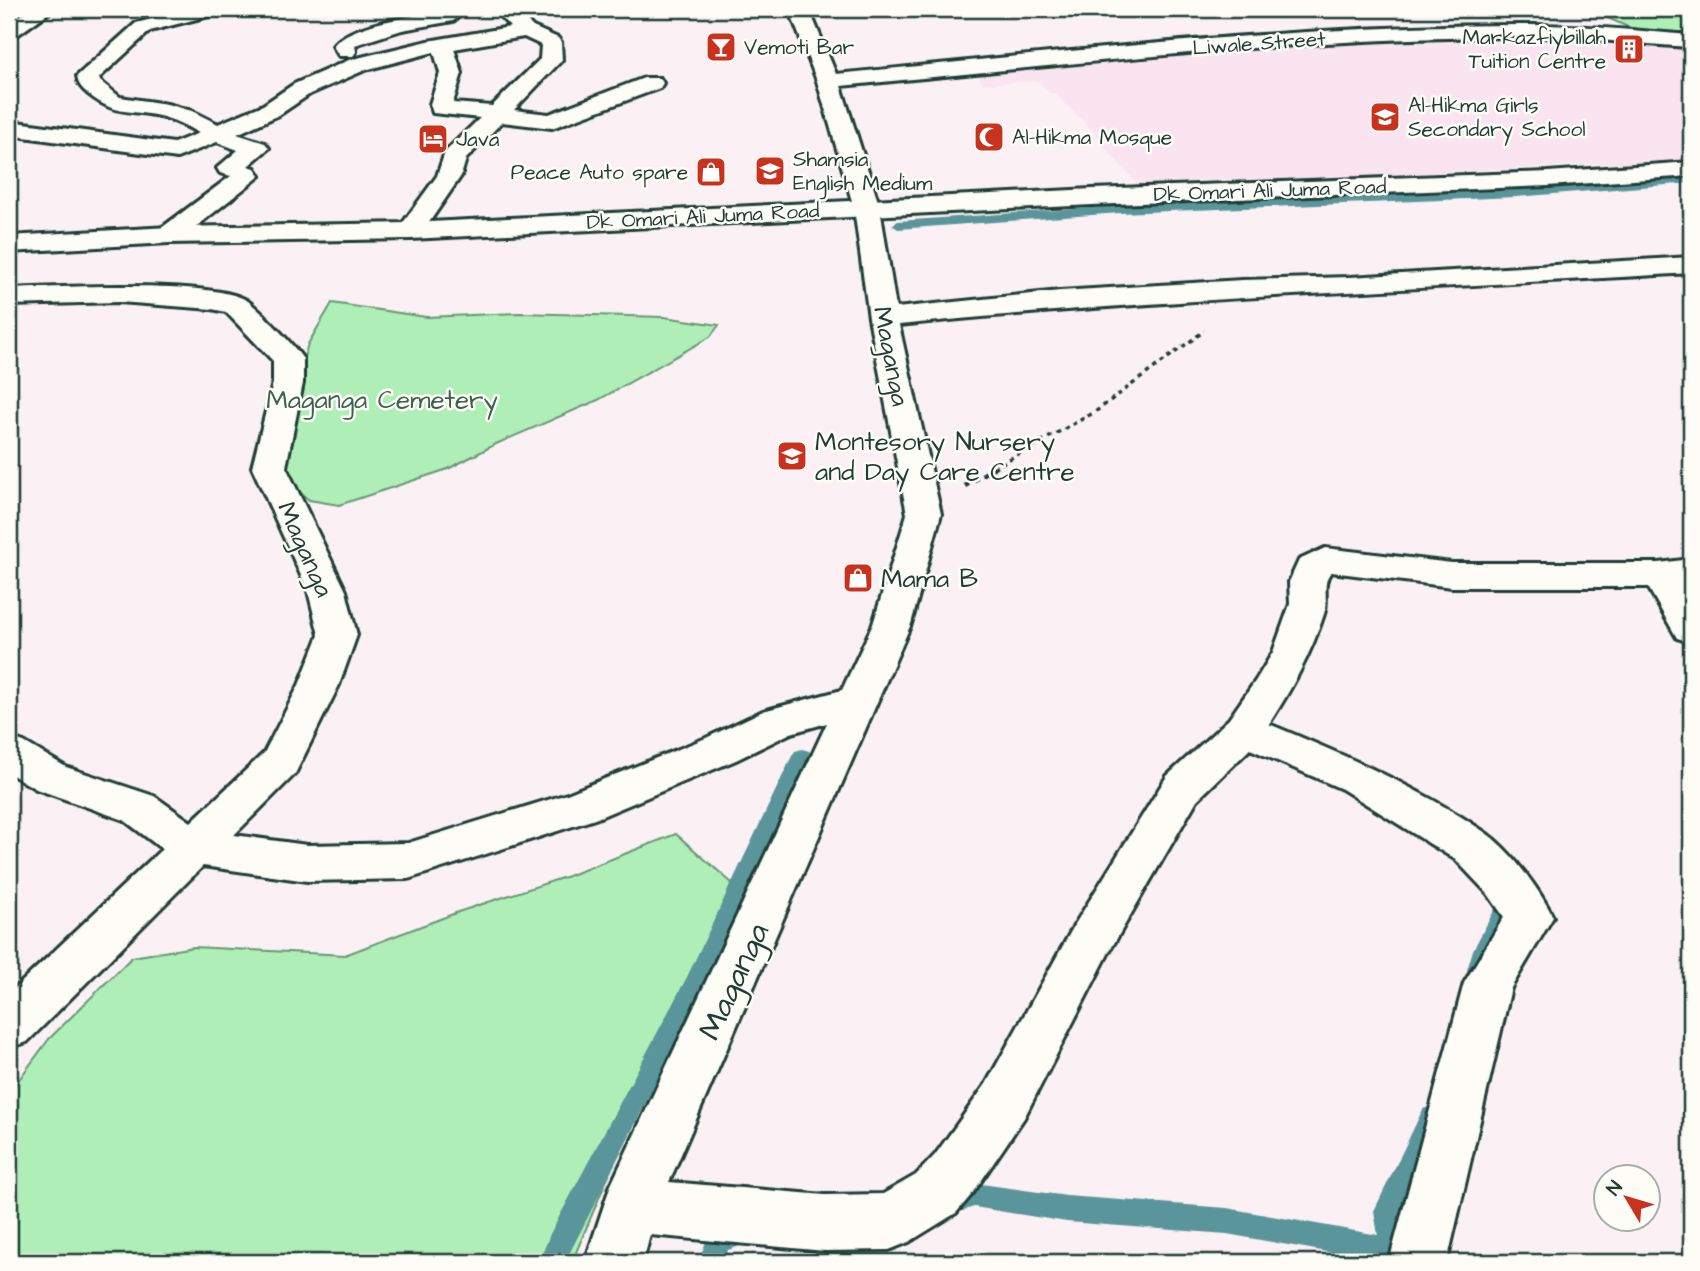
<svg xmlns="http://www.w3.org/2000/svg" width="1700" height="1271" viewBox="0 0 1700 1271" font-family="'Architects Daughter',sans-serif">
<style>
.built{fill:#f9e4f0}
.green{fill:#afefb7;stroke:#679676;stroke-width:2}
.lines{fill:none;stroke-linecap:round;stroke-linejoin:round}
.stream{fill:#5a959b;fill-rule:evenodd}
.street-casing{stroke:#1f3d34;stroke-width:6}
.secondary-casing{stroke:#1f3d34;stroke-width:6}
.path-far1{stroke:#1f3d34;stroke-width:3.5;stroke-dasharray:4.5 4.5;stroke-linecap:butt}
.path{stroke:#1f3d34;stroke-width:4.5;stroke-dasharray:5 5;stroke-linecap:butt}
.street{fill:#fdfcf7;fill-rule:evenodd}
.secondary{fill:#fdfcf7;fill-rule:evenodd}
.labels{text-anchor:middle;stroke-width:5;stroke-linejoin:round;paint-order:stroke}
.far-poi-label{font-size:21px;fill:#1f3d34;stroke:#fdfcf7;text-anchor:start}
.far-street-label{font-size:21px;fill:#1f3d34;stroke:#fdfcf7}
.street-label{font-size:26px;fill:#1f3d34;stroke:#fdfcf7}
.park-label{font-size:26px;fill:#3c614e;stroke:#fdfcf7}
.poi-label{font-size:26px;fill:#1f3d34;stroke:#fdfcf7;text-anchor:start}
.near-street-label{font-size:32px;fill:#1f3d34;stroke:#fdfcf7}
</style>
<rect width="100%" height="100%" fill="#fbf1f4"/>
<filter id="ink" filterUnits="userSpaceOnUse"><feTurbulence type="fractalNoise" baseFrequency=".0143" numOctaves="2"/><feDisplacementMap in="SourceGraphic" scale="14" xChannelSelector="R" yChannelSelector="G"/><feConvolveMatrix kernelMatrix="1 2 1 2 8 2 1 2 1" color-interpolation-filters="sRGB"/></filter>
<g filter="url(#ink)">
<path class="built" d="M1553,41L1681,43L1686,48H1691V159L1142,189L1099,141L1102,140L1054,93H1049L1038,81L983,84L978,74L1276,45Z"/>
<g class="green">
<path d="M1588,9H1691V32H1639Z"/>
<path d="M332,303L426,317L520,313L664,317L719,325L710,337L598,400L496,444L448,469L339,505L309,500L288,482L273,461L308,344Z"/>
<path d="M676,834L732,883L572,1262H9V1093L49,1039L132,957L194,947L345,955L461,911L568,876Z"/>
</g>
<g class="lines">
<g class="stream">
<path d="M1691,177V183L1516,197L1120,213L898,229L892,225L898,221L1120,206L1516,190Z"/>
<path d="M802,749L809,751L812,756L703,991L565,1262H539L550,1234L687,977L792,756L795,751Z"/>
<path d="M1502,886L1509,889L1519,904L1495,951L1486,977L1478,979L1470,977L1467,970L1473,950L1497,905L1491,895L1495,889Z"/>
<path d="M1432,1106L1441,1109L1444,1117L1400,1212L1408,1262H1382L1227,1234L1067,1222L974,1207L948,1216L939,1213L935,1204L939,1195L974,1183L1067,1196L1227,1208L1378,1235L1374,1211L1423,1109Z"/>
<path d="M740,1221L749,1225L753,1234L749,1243L728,1250L724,1262H698L710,1231Z"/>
</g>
<g class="street-casing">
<g id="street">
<path d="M31,9H54L16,36L9,38V23Z"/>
<path d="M191,9H223L220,13L150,31L99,78L100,81L120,97L167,104L192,111L218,124L263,105L294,84L349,60L428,41L510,27L501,17L506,10H520L522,16L533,27L558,38L561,42L562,60L514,110L549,114L644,78H660L663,83L660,88L552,128L502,122L466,159L461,176L419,237L410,239L401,237L397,231L437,176L445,152L480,118L433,113L430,104L440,73L434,52L365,70L310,94L279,115L237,134L265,143L269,148L248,166L255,168L260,176L178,241L169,243L160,241L156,235L160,229L231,176L220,173L217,168L238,150L217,142L177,158L9,135V121L174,143L199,133C186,126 173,119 159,116C127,109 116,116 88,94C82,88 78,85 77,76L136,23ZM524,37L541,45L540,59L492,106L453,103L462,73L454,49Z"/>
<path d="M443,9H464L466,11L453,21L402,30L355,45L356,52L353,56H339L333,46C348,24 414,16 440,12Z"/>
<path d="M789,9H809L836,74C1067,52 1300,24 1533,25C1585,25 1639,31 1691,35V47C1638,44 1585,37 1532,37C1301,36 1070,65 841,86L880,208L896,308L1060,291L1242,280L1350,277L1691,257V273C1427,289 1162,298 899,325L941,514L911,624L669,1182L825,1195L883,1194L916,1175L935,1155L986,1084L1075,924L1167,776L1229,719L1256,680L1273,652L1290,604L1289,582L1299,560L1325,548L1452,563H1659L1691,559V583L1683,584L1691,598V642L1677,638L1648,587H1452L1331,572C1321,583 1329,601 1324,614C1311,654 1292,688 1269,724C1344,755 1419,787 1486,833C1511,851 1540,890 1553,917L1511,988L1447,1262H1389L1464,983L1504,917L1488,894L1456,860L1342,789L1250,749L1197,800L1109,952L1024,1118L973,1193L956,1213L909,1242L889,1250L825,1251L650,1235L643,1262H585L610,1187L827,723L791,733L736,760L595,819L408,879L307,881L203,866L27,1042L9,1048V994L162,849L124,820L36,789L9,773V737L24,742L66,767L154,796L191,822L264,753L299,685L319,635L308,591L252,467L273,383V361L226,312L212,309L119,302L9,305V289C52,287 217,279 248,301C262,312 293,344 303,359V383L286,467L346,591L357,635L339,685L295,774L234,835L307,845L408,843L567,794L706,738L763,711L842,690L873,624L907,514L869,318L854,208L817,81Z"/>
</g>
</g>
<g class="secondary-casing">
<path id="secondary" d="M1691,162V176L1548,186L1092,205L410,239L169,243L9,252V236L169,227L410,223L1092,189L1548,172Z"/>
</g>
<path class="path-far1" d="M993,468L1095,412L1204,331"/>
<path class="path" d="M965,486L996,466"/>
<use href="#street" class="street"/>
<use href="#secondary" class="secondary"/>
</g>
</g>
<defs>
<g id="bar-square" transform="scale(1.575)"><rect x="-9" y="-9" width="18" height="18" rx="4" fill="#c8321e" stroke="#fdfcf7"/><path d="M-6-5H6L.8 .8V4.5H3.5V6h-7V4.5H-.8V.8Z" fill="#fff"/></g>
<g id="building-square" transform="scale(1.575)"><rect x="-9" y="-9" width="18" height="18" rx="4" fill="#c8321e" stroke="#fdfcf7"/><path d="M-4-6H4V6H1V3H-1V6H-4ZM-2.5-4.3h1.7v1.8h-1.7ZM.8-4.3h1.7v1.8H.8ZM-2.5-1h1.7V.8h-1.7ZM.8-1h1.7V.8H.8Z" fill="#fff"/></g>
<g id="school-square" transform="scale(1.575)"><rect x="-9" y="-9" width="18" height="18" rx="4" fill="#c8321e" stroke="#fdfcf7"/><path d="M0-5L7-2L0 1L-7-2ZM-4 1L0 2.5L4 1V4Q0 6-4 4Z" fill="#fff"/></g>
<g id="mosque-square" transform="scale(1.575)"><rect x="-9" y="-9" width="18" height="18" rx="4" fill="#c8321e" stroke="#fdfcf7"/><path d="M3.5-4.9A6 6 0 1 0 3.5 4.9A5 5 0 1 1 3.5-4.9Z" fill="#fff"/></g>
<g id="hotel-square" transform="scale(1.575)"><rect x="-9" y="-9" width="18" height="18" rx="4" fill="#c8321e" stroke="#fdfcf7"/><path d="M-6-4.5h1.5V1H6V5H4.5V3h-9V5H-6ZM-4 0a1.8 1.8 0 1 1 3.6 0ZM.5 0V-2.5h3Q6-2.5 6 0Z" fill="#fff"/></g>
<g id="shop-square" transform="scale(1.575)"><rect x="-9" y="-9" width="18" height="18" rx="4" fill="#c8321e" stroke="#fdfcf7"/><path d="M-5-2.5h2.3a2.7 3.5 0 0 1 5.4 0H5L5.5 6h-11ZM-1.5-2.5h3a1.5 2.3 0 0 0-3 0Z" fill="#fff"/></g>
</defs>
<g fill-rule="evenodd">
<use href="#bar-square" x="721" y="47"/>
<use href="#building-square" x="1629" y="49"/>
<use href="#school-square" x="1385" y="117"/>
<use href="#mosque-square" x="989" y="137"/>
<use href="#hotel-square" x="433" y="139"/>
<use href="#school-square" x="770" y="171"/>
<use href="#shop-square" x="711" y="172"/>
<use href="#school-square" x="792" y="456"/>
<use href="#shop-square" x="858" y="578"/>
</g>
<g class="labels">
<g class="far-poi-label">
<text x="1606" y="44" text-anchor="end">Markazfiybillah<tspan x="1606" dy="24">Tuition Centre</tspan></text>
<text x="744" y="54">Vemoti Bar</text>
<text x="1408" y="112">Al-Hikma Girls<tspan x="1408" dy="24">Secondary School</tspan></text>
<text x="1012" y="144">Al-Hikma Mosque</text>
<text x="456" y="146">Java</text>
<text x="793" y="166">Shamsia<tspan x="793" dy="24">English Medium</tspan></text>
<text x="688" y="179" text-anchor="end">Peace Auto spare</text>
</g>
<g class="far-street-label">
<text transform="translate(1259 43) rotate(-4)" y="7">Liwale Street</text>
<text transform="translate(1270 190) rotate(-2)" y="7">Dk Omari Ali Juma Road</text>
<text transform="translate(703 216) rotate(-3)" y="7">Dk Omari Ali Juma Road</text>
</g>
<g class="street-label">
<text transform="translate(892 356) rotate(79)" y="9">Maganga</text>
<text transform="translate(306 549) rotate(66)" y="9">Maganga</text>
</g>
<g class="park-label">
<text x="382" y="408">Maganga Cemetery</text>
</g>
<g class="poi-label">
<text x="815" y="450">Montesory Nursery<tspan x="815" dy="30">and Day Care Centre</tspan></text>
<text x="881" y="587">Mama B</text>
</g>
<g class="near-street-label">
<text transform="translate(733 981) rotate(-65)" y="11">Maganga</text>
</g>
</g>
<rect width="1700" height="1271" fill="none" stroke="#fdfcf7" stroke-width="35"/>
<rect x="18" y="18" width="1665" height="1236" fill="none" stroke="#1f3d34" stroke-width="2.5" filter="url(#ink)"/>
<g transform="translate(1627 1198) rotate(308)"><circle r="33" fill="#fdfcf7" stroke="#a4b0a9" stroke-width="2"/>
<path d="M0-5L12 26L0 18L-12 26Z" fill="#c8321e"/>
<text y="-10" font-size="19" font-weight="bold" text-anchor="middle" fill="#1f3d34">N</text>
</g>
</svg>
